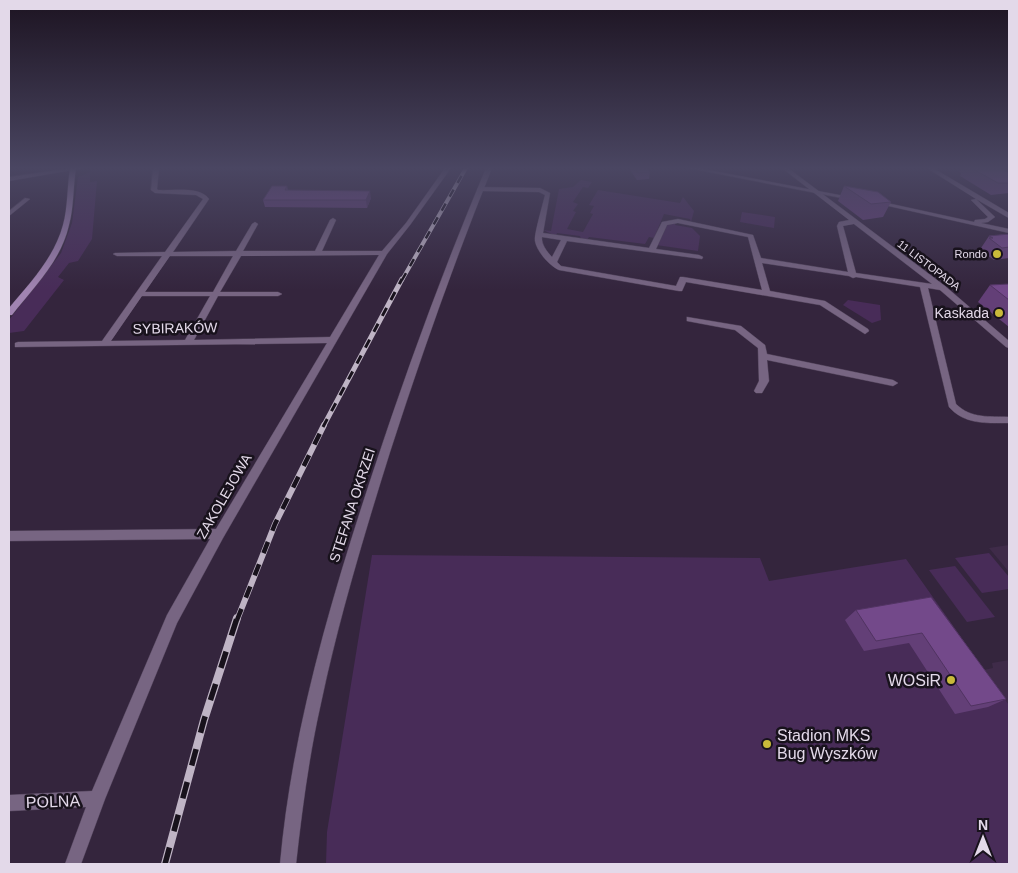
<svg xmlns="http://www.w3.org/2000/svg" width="1018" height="873" viewBox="0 0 1018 873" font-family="Arial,sans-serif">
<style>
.built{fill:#3f2b49}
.green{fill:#482c58}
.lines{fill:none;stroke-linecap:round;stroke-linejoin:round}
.minor-casing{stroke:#504259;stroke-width:1}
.tertiary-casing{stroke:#504259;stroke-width:1}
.secondary-casing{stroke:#504259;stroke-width:1}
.minor{fill:#776582;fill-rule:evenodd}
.tertiary{fill:#776582;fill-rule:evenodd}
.secondary{fill:#a184b2;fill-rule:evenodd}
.rail-far3-casing{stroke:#bfb4c5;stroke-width:4}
.rail-far2-casing{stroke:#bfb4c5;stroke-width:5}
.rail-far1-casing{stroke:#bfb4c5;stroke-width:6}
.rail-casing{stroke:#bfb4c5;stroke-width:8}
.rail-far3{stroke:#18121c;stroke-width:2.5;stroke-dasharray:8;stroke-linecap:butt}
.rail-far2{stroke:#18121c;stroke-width:3;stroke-dasharray:9;stroke-linecap:butt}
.rail-far1{stroke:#18121c;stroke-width:4.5;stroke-dasharray:12;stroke-linecap:butt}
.rail{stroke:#18121c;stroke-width:5.5;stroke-dasharray:17;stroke-linecap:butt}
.wall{fill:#633f77}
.shaded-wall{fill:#503361}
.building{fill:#73498a;stroke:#503361}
.poi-dot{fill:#c9ba3a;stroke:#18121c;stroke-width:2}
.labels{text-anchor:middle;stroke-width:5;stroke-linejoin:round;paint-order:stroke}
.far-poi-label{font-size:11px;fill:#e3d9e9;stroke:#18121c;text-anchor:end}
.far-street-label{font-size:11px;fill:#e3d9e9;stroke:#18121c}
.poi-label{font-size:14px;fill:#e3d9e9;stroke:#18121c;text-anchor:end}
.street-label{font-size:14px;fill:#e3d9e9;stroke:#18121c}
.near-poi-label{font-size:16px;fill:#e3d9e9;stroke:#18121c;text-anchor:end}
.near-street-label{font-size:16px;fill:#e3d9e9;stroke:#18121c}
</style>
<rect width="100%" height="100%" fill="#34253d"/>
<g class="built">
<path d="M1009,545V572L989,548Z"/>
<path d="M1009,660V705L984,670L993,668L992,663Z"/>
</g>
<g class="green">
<path d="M90,172V182L97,181L92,239L78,261L69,263L58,277L64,280L24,331L9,333V320L61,253L72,223L78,177Z"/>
<path d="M581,180L592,182L588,188L583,187L573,202L578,204L573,211L576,212L567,229L583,232L593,214L590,213L594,206L589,205L598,190L680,203L683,197L694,211L691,222L690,219L664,214L654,238L649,237L645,244L589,237L587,240L581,239L580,236L557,233L556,236L543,230L551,231L559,189L573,187Z"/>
<path d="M742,212L775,217L774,228L740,222Z"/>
<path d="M676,222L675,225L692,228L700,236L698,251L656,245L666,223Z"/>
<path d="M848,300L880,305L881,320L872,323L843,305Z"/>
<path d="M989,553L1009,577V589L982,593L955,558Z"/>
<path d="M372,555L760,558L769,581L906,559L1009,705V864H326L327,832Z"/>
<path d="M955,566L995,617L967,622L929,570Z"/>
</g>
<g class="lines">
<g class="minor-casing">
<g id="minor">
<path d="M72,168H84L9,181V177Z"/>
<path d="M153,168H159L157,189L158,190C173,191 200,186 209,199L173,252L236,251L252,224L255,222L258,224L243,251H315L330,220L333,218L336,220L322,251H382L406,223L445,168H451L410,225L387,254L223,538L177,623L105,799L81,864H65L86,807L9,811V795L92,791L167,615L210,539L9,541V531L216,529L327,343L15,347V343L18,342L102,341L162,256H117L113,254L115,253L165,252L203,199L196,195L155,193L151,190ZM379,255L330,337L194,340L218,296H278L282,294L278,292H220L241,256ZM170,256H233L213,292H145ZM142,296H210L185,340L111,341Z"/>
<path d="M782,168H788L945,286L1009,341V348L1006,347L940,290L928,288L956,404C971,419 990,416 1009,417V423C987,423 965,425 949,407L920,287L856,277L853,278L849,276L762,263L770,291L825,301L868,329L869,331L865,334L820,305L686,282L682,291H679L559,270C550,266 537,252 535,241C534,234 543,204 545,195L539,192L480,191L477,189L480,187L540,188L550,193L543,233L649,248L662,222L678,219L753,235L761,258L848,272L837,226L839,222L849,220ZM678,223L748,237L762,290L683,277H680L676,286L561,266L557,262L567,241L702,259L703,257L699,255L656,249L667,225ZM854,224L932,284L856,273L843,226ZM542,237L561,240L552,257C547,252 541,244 542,237Z"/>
<path d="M25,198L30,199L9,216V211Z"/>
<path d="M687,317L741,326L765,345L767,354L893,380L898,383L893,386L767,360L769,381L762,393H756L754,391L759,381L758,348L735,330L687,321Z"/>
</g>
</g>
<g class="tertiary-casing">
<g id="tertiary">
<path d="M486,168H492C454,262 421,356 390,452C364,535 339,618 321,703C309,756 302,810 296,864H280C292,730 331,599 373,472C407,369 444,268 486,168Z"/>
<path d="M688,168H698L855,198L852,200Z"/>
<path d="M927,168H933L1009,213V218L1007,217L976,199L995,217L988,222L981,223L1009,229V233L875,203L878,201L974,222L975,220L985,219L988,217L971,200L976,199Z"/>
</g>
</g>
<g class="secondary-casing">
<path id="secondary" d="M70,168H76C73,187 74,207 69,225C61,261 34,287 12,315H9V308C30,283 54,258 63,225C68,207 67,187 70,168Z"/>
</g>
<use href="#minor" class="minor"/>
<use href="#tertiary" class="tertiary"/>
<use href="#secondary" class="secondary"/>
<g class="rail-far3-casing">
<path id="rail-far3" d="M402,280L466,168"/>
</g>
<g class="rail-far2-casing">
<path id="rail-far2" d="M323,427L402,279"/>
</g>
<g class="rail-far1-casing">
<path id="rail-far1" d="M237,620L275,524L324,425"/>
</g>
<g class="rail-casing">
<path id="rail" d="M165,864L204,720L237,618"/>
</g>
<use href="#rail-far3" class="rail-far3"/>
<use href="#rail-far2" class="rail-far2"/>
<use href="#rail-far1" class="rail-far1"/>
<use href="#rail" class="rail"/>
</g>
<g class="wall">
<path d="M631,168H647L650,172L649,179L637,180L630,170Z"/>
<path d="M962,168H971L1009,173V193L991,195L960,176L961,173L959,172Z"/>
<path d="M287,186L288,190L371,198L367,208L265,207L263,200Z"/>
<path d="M844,186L891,202L883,217L863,220L838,201Z"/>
<path d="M1009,234V258L994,260L980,250L982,248H981L989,236Z"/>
<path d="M1009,284V327L978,302L990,285Z"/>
<path d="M931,597L1006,699L988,707L955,714L909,643L864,651L845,620L856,610Z"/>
</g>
<path class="shaded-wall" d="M370,191L371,198L367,208L366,200Z"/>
<g class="building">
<path d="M635,168H647L650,172L638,173Z"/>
<path d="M971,168H1000L1009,173V183H998Z"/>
<path d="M272,186H287L285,190L370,191L366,200H263Z"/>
<path d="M844,186L878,192L891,202L871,204Z"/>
<path d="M1009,234V247L1002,248L989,238H993L989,236Z"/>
<path d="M1009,284V300L990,285Z"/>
<path d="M931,597L1006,699L971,706L922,633L876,641L856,610Z"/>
</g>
<linearGradient id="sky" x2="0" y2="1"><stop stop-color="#1d1422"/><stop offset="0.58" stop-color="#4a4662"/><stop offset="1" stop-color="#4a4662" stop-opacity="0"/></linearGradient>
<rect width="1018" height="290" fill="url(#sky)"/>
<g class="poi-dot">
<circle cx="997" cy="254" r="5"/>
<circle cx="999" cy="313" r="5"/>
<circle cx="951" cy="680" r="5"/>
<circle cx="767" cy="744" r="5"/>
</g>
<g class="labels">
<g class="far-poi-label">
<text x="987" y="258">Rondo</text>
</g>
<g class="far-street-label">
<text transform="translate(929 265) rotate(37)" y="4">11 LISTOPADA</text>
</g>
<g class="poi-label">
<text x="989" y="318">Kaskada</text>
</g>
<g class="street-label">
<text transform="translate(175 328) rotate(-1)" y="5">SYBIRAKÓW</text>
<text transform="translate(224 496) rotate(-60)" y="5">ZAKOLEJOWA</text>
<text transform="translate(352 505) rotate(-72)" y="5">STEFANA OKRZEI</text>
</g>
<g class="near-poi-label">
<text x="941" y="686">WOSiR</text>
<text x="777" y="741" text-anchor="start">Stadion MKS<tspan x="777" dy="18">Bug Wyszków</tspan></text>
</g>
<g class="near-street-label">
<text transform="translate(53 801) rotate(-2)" y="6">POLNA</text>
</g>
</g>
<rect width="1018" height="873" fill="none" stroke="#e3d9e9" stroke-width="20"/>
<g transform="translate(983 838)" stroke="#18121c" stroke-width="4" paint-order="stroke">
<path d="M0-4L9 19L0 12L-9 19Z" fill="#e3d9e9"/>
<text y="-8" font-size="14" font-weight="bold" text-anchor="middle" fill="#e3d9e9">N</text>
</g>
</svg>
